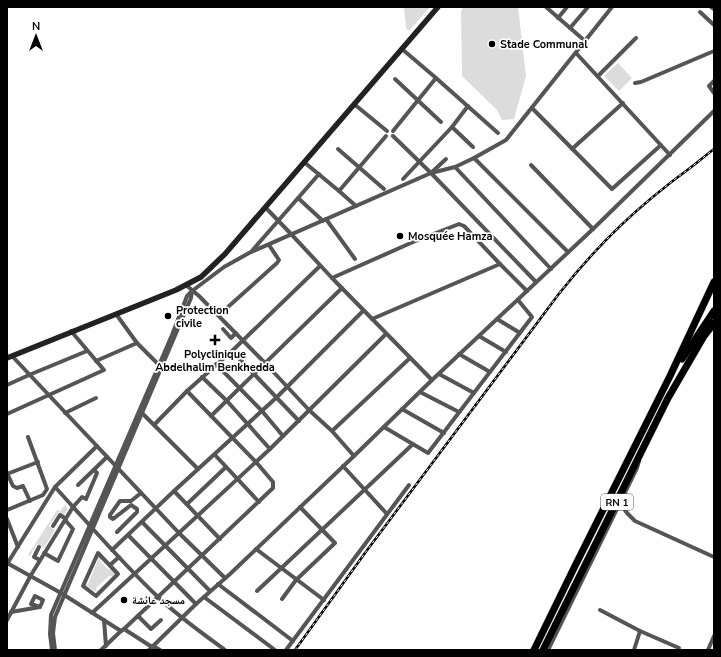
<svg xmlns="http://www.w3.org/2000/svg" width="721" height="657" viewBox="0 0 721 657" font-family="'Nunito Sans','Noto Naskh Arabic',sans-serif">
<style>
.green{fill:#dcdcdc}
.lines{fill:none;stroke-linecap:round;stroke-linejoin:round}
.highway-casing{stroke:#dbdbdb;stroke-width:8}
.street{stroke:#555;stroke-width:4}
.secondary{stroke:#222;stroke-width:5.5}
.highway{stroke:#000;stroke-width:7}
.rail-casing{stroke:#000;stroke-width:2.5}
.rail{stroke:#fff;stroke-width:1;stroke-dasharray:3;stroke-linecap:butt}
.poi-dot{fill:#000;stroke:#fff;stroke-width:1.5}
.labels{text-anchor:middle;stroke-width:3.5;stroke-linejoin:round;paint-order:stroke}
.shield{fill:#fff;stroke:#4c4c4c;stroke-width:1}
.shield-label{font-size:10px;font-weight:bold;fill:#000}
.poi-label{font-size:11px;font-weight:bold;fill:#000;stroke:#fff;text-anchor:start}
</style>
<rect width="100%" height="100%" fill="#fff"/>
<g class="green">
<path d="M404,7H430L409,31L406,28Z"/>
<path d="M463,7H518L526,76L514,119L502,120L497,110L462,76L461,12Z"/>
<path d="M618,63L632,78L619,91L604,76Z"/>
<path d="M65,505L68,509L64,515L59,512L49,526L55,530L44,548L37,544L30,556L28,555L57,510L60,511Z"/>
<path d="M98,556L102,559L100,561L109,570L111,569L115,573L113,576H109L96,588L97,591L96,592L85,585L88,584L98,560L97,558Z"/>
</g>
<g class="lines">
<g class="highway-casing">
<g id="highway">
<path d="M682,359L714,311"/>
<path d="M534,650L575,566L670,376L714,282"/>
<path d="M543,650L668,398L704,336L714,323"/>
</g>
</g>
<g class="street">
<path d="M546,7L585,41"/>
<path d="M711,7L714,9"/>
<path d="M700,12L714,25"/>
<path d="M558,18L567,7"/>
<path d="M570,28L588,7"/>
<path d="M402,49L436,78"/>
<path d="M576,53L670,155"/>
<path d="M598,76L636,38"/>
<path d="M395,79L441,122"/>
<path d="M714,81L709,86L714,93"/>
<path d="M635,83L641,82L714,51"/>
<path d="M354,104L387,131"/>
<path d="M532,108L612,189L661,145"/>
<path d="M452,127L473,147"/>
<path d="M393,131L436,78L498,133"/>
<path d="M393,136L431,173L536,282"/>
<path d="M338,149L384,189"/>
<path d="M572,149L623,103"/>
<path d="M474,158L568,252"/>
<path d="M304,162L339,191L386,136"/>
<path d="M531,165L593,229"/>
<path d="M455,167L551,269"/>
<path d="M431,173L446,159"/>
<path d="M403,179L452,127L468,106"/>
<path d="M339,191L356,206"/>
<path d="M298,198L323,221"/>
<path d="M266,208L292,235L332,278L432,380"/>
<path d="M326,219L355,259"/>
<path d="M251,252L319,174"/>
<path d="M500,264L527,291"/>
<path d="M332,278L413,242L459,224L464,226L500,264L372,319"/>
<path d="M186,285L199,296L265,363L309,410L332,431L354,456"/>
<path d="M192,291L224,267L249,253L431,173L455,167L474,158L506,140L612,7"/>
<path d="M116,314L137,343L159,365"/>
<path d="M219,315L277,263L279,260L269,245"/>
<path d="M497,319L520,333"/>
<path d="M223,329L231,338L236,333"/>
<path d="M479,336L506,352"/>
<path d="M232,351L299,421"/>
<path d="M459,354L490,372"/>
<path d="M12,356L179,533L225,578"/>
<path d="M96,361L137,343"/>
<path d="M216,364L262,411L283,436"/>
<path d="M439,374L474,393"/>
<path d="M202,377L227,401L270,449"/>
<path d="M7,385L29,375L87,351"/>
<path d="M420,392L459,412"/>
<path d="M402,409L444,433"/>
<path d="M141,412L198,469"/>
<path d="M65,413L96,398"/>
<path d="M7,414L104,370L71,331"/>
<path d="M211,416L342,288"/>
<path d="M154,425L187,391"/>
<path d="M384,427L428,453L532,317L518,300"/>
<path d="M332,431L410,358"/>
<path d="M215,455L259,502"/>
<path d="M343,466L387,514"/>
<path d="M7,473L13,486L17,488L23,486L30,501"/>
<path d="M7,474L38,462"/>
<path d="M78,485L107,457"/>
<path d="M55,487L97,446"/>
<path d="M174,491L220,539"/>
<path d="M620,503L627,513L635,521L714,557"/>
<path d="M187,504L226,467"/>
<path d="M7,510L43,495L47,489L28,437"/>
<path d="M7,519L18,547"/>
<path d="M142,522L210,591"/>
<path d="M53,526L60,515L66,519"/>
<path d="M117,532L137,512V509L131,505L113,519L110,517V515L120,501H131L141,493"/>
<path d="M128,535L196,604"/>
<path d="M39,547L34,557L40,560"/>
<path d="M256,549L324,600"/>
<path d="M112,550L174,491L276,398L363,311"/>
<path d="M44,553L58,561L73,529L65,520"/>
<path d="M98,553L118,574L96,596L83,586Z"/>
<path d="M7,563L61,593L121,631L124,629L152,647"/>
<path d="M7,564L55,487C89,524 121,562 158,597C179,617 202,633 225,650"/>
<path d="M110,565L119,557"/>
<path d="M218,584L293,641"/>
<path d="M257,591L413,444"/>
<path d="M204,597L275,650"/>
<path d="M282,599L296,580L335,543L300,507"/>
<path d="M600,610L640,631L679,648"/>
<path d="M11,612L40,607L43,600L35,596L31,604L40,607"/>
<path d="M92,613L270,449L386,334"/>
<path d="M138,616L151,629L161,620"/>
<path d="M7,620L31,575L73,507L82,497L86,499L97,473L94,470"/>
<path d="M104,620L106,646"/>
<path d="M124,629L273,488V482L256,462L187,391L232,351L320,266"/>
<path d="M153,646L160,650"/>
<path d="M52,650L50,634L51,615L172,335L187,296L192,291L191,298L55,617L53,633L55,650"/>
<path d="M101,650L121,631"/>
<path d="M149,650L196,604L230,574L354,456L432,380L593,229L714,111"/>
<path d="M286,650L409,485"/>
<path d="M548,650L637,468L639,461"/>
<path d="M634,650L640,631"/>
<path d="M708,650L714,636"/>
</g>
<path class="secondary" d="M7,358L176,290L201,277L225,254L438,7"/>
<use href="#highway" class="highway"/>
<g class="rail-casing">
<path id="rail" d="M295,650L365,553L558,295C598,244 638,206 690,168C698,162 706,155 714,149"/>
</g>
<use href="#rail" class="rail"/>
</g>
<g class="poi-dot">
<circle cx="492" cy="44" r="4"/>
<circle cx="400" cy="236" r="4"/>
<circle cx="168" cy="316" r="4"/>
<path d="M213 334h4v4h4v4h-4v4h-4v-4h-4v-4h4z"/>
<circle cx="124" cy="600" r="4"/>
</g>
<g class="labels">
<rect class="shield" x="601" y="494" width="32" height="16" rx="3"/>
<g class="shield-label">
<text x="617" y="506">RN 1</text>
</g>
<g class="poi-label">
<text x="500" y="48">Stade Communal</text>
<text x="408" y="240">Mosquée Hamza</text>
<text x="176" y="314">Protection<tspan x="176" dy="13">civile</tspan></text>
<text x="215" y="358" text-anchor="middle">Polyclinique<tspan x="215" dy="13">Abdelhalim Benkhedda</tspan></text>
<text x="132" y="604">مسجد عائشة</text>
</g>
</g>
<rect width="721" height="657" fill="none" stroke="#000000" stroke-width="16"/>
<g transform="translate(36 36)" stroke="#ffffff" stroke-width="3" paint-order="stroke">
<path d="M0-3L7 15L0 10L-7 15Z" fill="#000000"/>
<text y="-6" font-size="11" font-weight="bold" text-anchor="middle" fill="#000000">N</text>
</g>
</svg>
